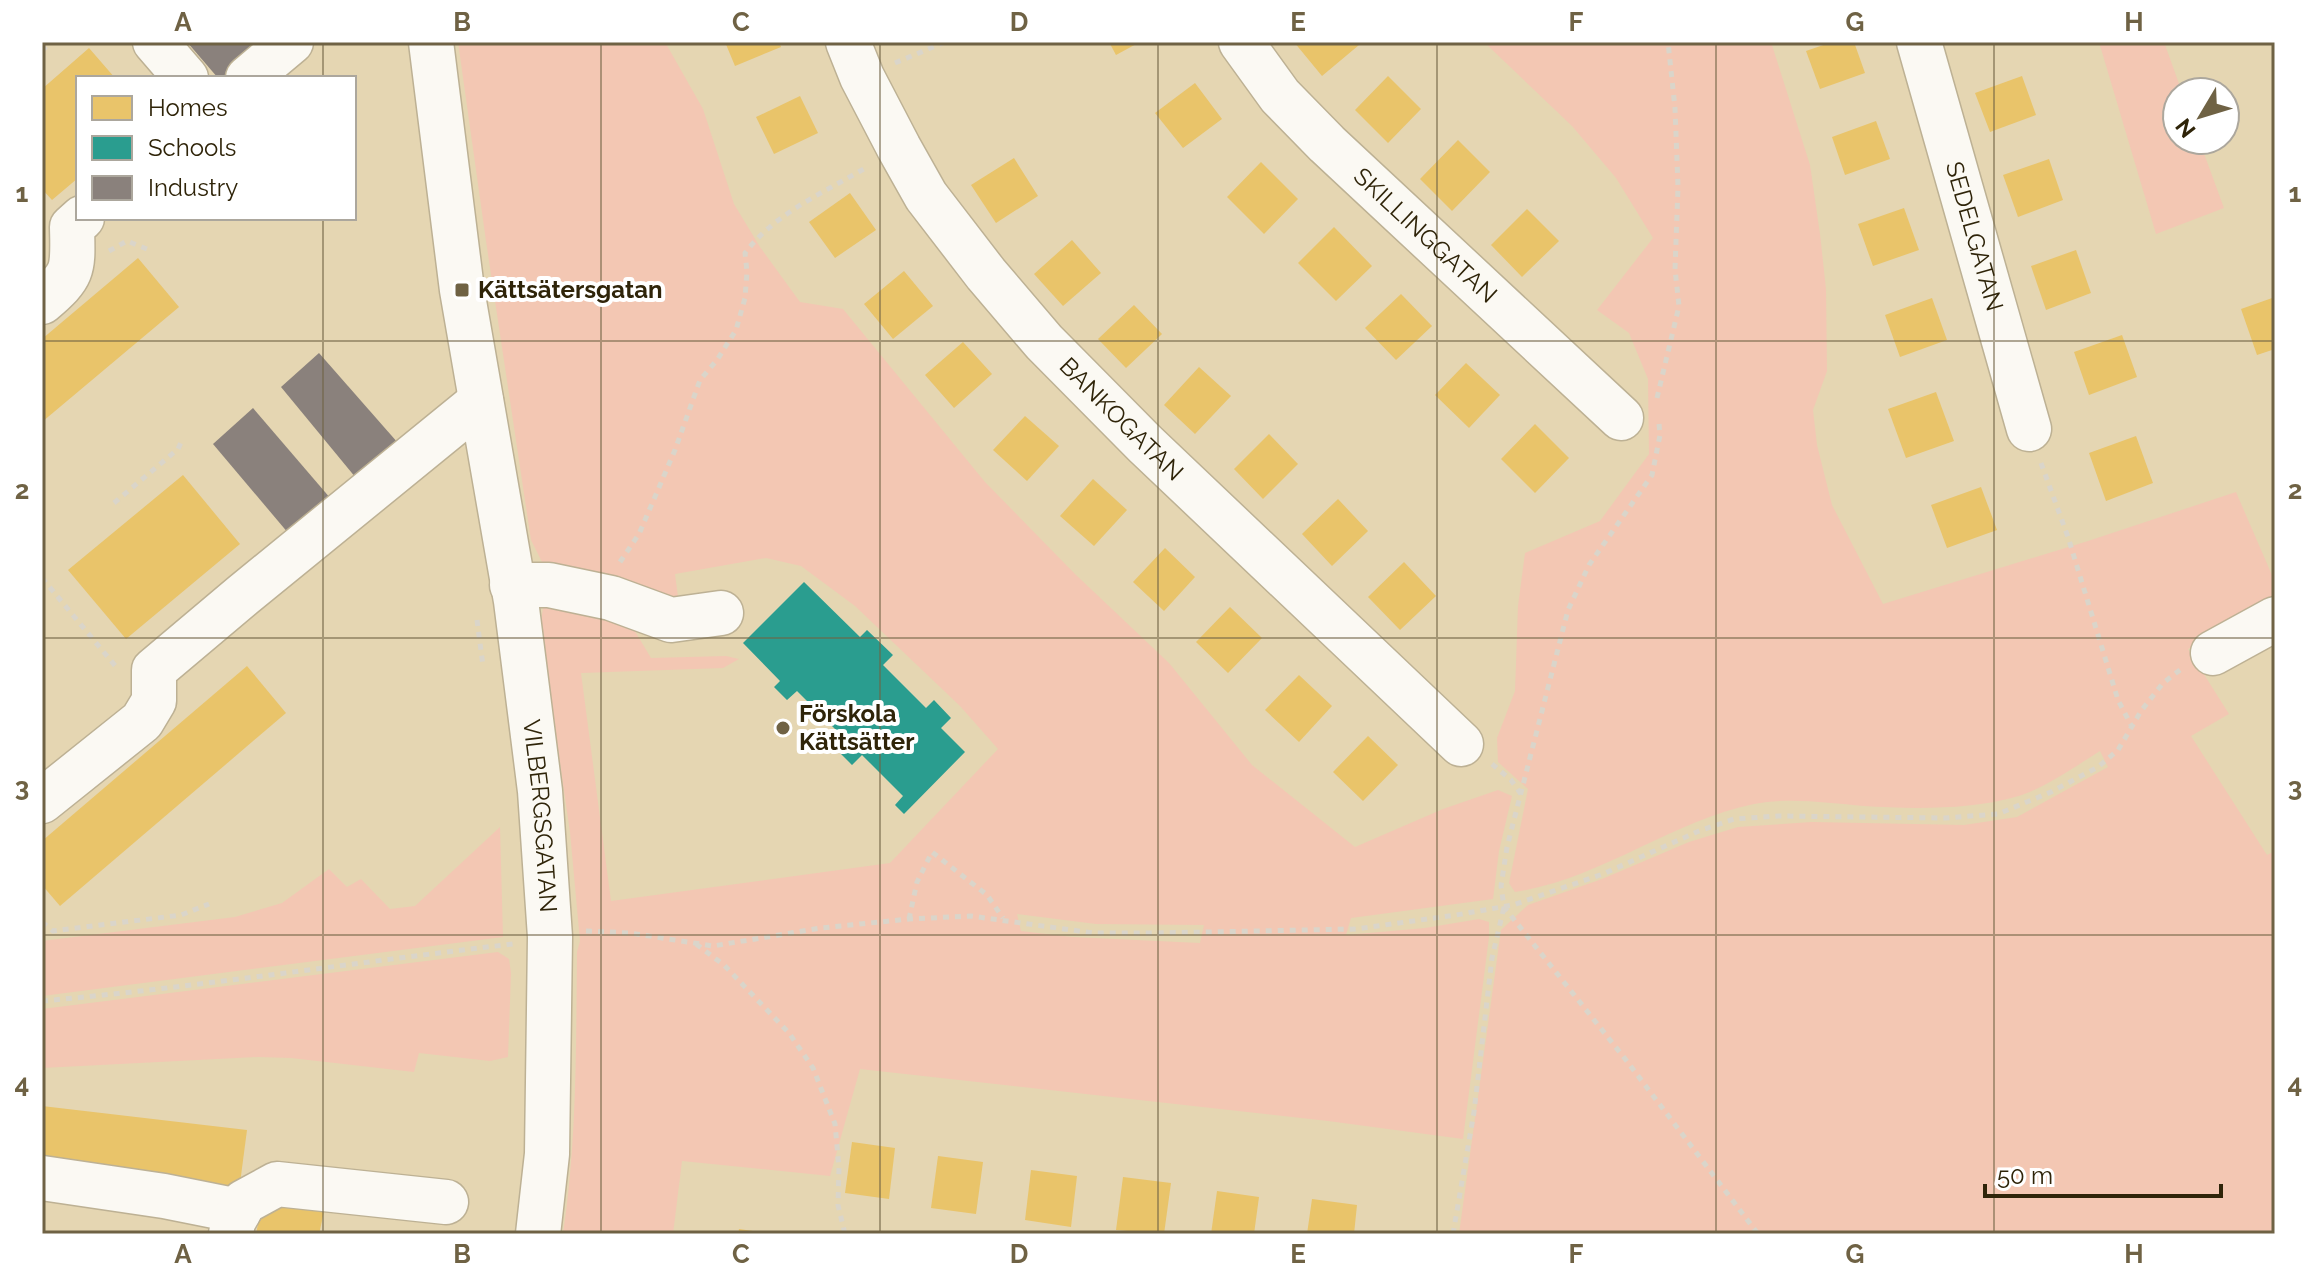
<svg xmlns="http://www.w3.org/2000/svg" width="2317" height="1276" viewBox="0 0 2317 1276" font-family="Raleway,sans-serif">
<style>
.green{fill:#f3c7b3;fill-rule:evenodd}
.homes{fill:#e9c46a}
.schools{fill:#2a9d8f}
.industry{fill:#8a817c}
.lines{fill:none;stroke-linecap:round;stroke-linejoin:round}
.minor-casing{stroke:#bdb194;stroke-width:47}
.path{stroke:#dad5ca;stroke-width:5;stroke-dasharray:6 6;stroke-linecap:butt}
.minor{stroke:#fbf9f3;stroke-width:44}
.grid{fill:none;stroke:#6f6244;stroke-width:2;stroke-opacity:0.55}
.poi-dot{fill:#6f6244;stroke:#fff;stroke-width:3}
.labels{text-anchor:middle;stroke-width:8;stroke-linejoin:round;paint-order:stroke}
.street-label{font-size:24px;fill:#2f2409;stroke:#fff}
.poi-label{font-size:24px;font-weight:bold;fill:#2f2409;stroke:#fff;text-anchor:start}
.neatline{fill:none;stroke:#6f6244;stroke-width:3}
.grid-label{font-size:26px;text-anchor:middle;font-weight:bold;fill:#6f6244}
</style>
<rect width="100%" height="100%" fill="#e5d6b2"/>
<g class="green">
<path d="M458,42H665L703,109L734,204L760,247L800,302L843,309L985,482L1075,574L1169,663L1252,765L1355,847L1443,809L1498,790L1512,796L1499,851L1493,899L1351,918L1346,935L1425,928L1479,919L1489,922V937L1463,1139L1328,1121L860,1069L830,1176L682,1161L673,1234H563C577,1141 576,1046 577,952L580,941L570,832L540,626L543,609L552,599L624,613L651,658L726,656L739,659L723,668L581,673L611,901L890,863L998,749L960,706L855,606L801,566L766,558L675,574L678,597L641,599L542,562L531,540L486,241ZM1017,914L1096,924L1204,925L1200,943L1072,937L1021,931Z"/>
<path d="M1484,42H1771L1810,165L1820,234L1826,289L1827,371L1813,410L1817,445L1832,505L1883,604L2088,541L2236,492L2275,582V602L2188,649L2229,714L2191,736L2267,855L2275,851V1234H1459L1501,930L1528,905L1602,879L1689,842L1738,827L1812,822L1964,825L2017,817L2108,767L2100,751C2076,766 2042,790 2015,797C1971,810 1909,809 1864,806C1829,803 1789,797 1754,804C1671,821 1601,879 1515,892L1509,883L1528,789L1498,762L1497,738L1515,691L1518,606L1525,553L1600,521L1649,454L1648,379L1629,333L1597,310L1653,238L1616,178L1572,126Z"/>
<path d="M2099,42H2164L2182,92H2177V140H2199L2224,208L2156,234Z"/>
<path d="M500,827L503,937L42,996V941L235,917L282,903L329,869L347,887L361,879L390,909L415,906Z"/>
<path d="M498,952L509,959L511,973L508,1057L490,1061L419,1053L414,1072L291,1058L258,1057L42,1068V1009Z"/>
</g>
<g class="homes">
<path d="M725,42H779L781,47L735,66Z"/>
<path d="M1109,42H1140L1116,55Z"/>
<path d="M1294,42H1356L1359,45L1322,76Z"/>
<path d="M1832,42H1854L1865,73L1820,89L1806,51Z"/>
<path d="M89,48L115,78H78V178L52,200L42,189V89Z"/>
<path d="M1388,76L1421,109L1388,143L1355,110Z"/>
<path d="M2022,76L2036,115L1990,132L1975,93Z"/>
<path d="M1195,83L1222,119L1183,148L1155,113Z"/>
<path d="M800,96L818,133L774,154L756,117Z"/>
<path d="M1876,121L1890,159L1845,175L1832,137Z"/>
<path d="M1458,140L1490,172L1452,211L1420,179Z"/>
<path d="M1014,158L1038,196L996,223L971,185Z"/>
<path d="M2049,159L2063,200L2018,217L2003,175Z"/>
<path d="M1261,162L1298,199L1264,234L1227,197Z"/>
<path d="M850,193L876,230L835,258L809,222Z"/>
<path d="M1904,208L1919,250L1873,266L1858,224Z"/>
<path d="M1527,209L1559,241L1522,277L1491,245Z"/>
<path d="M1334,227L1372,266L1336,301L1298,263Z"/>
<path d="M1072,240L1101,273L1063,306L1034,274Z"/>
<path d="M2076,250L2091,293L2046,310L2031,266Z"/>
<path d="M138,258L179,307L42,422V339Z"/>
<path d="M904,271L933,306L893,339L864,304Z"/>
<path d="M1401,294L1432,326L1396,360L1365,328Z"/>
<path d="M2275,297V349L2257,355L2241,309Z"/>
<path d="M1932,298L1947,340L1900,357L1885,315Z"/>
<path d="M1134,305L1162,334L1126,368L1098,339Z"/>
<path d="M2122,335L2137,377L2089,395L2074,352Z"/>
<path d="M963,342L992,374L954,408L925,375Z"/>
<path d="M1466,363L1500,395L1469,428L1435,395Z"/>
<path d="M1199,367L1231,396L1195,434L1164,405Z"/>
<path d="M1936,392L1954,441L1906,458L1888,409Z"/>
<path d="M1025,416L1059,446L1027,481L993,450Z"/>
<path d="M1535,424L1569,458L1535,493L1501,459Z"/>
<path d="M1269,434L1298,464L1263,499L1234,469Z"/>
<path d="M2136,436L2153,483L2106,501L2089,453Z"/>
<path d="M183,475L240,544L126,639L68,570Z"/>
<path d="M1093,479L1127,510L1094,546L1060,516Z"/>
<path d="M1981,487L1997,530L1947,548L1931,505Z"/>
<path d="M1338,499L1368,531L1332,566L1302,534Z"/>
<path d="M1165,548L1195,577L1164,611L1133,582Z"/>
<path d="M1404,562L1436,596L1400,630L1368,597Z"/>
<path d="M1230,607L1262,638L1228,673L1196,642Z"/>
<path d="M247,666L286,713L60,906L42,885V841Z"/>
<path d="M1299,675L1332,706L1299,742L1265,710Z"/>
<path d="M1368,736L1398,765L1363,801L1333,772Z"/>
<path d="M42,1106L247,1130L239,1191L42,1169Z"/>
<path d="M852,1142L895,1148L889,1199L845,1193Z"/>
<path d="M938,1156L983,1162L976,1214L931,1208Z"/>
<path d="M1031,1170L1077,1176L1071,1227L1025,1220Z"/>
<path d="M1123,1177L1171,1183L1164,1234L1116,1230Z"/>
<path d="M1217,1191L1259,1197L1254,1234H1211Z"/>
<path d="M263,1199L324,1212L319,1234H256Z"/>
<path d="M1312,1199L1357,1205L1354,1234H1307Z"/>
<path d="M739,1229L760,1232L759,1234H738Z"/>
</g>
<path class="schools" d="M804,582L860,637L867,630L893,655L883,665L926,708L934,700L951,718L941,728L965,752L904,814L895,805L903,796L862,755L852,765L827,740L837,731L797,691L787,700L774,687L780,681L743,643Z"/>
<g class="industry">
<path d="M187,42H255L259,46L221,78H218Z"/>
<path d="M319,353L398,443L356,478L281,387Z"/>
<path d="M253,408L331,499L289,534L213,444Z"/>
</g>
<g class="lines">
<g class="minor-casing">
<g id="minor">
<path d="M155,42L186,78"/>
<path id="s1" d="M431,42L462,290L516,601L540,791L550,937L547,1154L538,1234"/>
<path id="s2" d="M848,42L862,77L899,148L926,196L986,274L1044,342L1145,444L1461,744"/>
<path id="s3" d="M1241,42L1280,96L1327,144L1621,418"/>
<path id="s4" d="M1919,42L2029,429"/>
<path d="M248,78L291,42"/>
<path d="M42,302C75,274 73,270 72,227L82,218"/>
<path d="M512,585H549L611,598L671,620L721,613"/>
<path d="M2213,653L2275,619"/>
<path d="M42,801L142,721L154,701V670L243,595L481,401"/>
<path d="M42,1178L164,1196L239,1211"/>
<path d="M231,1234L233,1222L244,1202L277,1184L446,1202"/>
</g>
</g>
<g class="path">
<path d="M42,51L50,42"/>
<path d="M895,63L945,42"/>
<path d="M109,251L127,241L152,251"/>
<path d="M1657,398L1679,306L1675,269L1678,187L1675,108L1668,42"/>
<path d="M1659,424L1660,435L1652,475L1589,565L1568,610L1507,847L1501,886L1504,907L1626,1060L1758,1234"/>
<path d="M2041,463L2068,537L2118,700L2131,725"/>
<path d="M114,503L178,449L183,438"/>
<path d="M620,562L639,534L675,450L700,380L717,360L736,330L745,298L747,272L745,253C775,213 825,192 867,167"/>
<path d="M42,578L117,668"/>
<path d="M477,620L483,666"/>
<path d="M1492,764L1511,780L1521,794"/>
<path d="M909,919L917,882L932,852L987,895L1003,918"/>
<path d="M42,922L53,931L181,915L209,904"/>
<path d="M586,931L630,933L713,946L821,928L909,919L971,916L1093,933H1156L1356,929L1456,915L1513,905L1603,874L1699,831L1734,819L1778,816L1945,818L1998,814L2051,792L2098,767L2118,750L2141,711L2163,683L2180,670"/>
<path d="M696,944L724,965L789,1033L813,1068L835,1124L839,1168L838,1205L845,1234"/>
<path d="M42,1001C200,987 356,962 513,944"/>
<path d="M1453,1234L1474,1112L1492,958L1504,907"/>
</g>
<use href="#minor" class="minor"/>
</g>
<path class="grid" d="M323,42V78M601,42V1234M880,42V1234M1158,42V1234M1437,42V1234M1716,42V1234M1994,42V1234M323,218V1234M42,341H2275M42,638H2275M42,935H2275"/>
<g class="poi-dot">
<rect x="454" y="282" width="16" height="16" rx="4"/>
<circle cx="783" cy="728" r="8"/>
</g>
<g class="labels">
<g class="street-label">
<text dy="8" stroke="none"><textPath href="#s3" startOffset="268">SKILLINGGATAN</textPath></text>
<text dy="8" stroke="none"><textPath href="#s4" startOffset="202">SEDELGATAN</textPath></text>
<text dy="8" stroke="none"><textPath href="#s2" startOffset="470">BANKOGATAN</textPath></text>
<text dy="8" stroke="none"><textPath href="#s1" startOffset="782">VILBERGSGATAN</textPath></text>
</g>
<g class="poi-label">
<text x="478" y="298">Kättsätersgatan</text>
<text x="799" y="722">Förskola<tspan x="799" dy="28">Kättsätter</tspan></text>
</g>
</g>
<rect width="2317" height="1276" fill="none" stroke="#ffffff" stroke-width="88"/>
<rect x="76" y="76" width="280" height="144" fill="#ffffff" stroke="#aca79d" stroke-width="2"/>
<rect x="92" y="96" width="40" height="24" fill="#e9c46a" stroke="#aca79d" stroke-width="2"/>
<text x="148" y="116" font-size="24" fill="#2f2409">Homes</text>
<rect x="92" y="136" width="40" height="24" fill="#2a9d8f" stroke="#aca79d" stroke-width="2"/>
<text x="148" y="156" font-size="24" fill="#2f2409">Schools</text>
<rect x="92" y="176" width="40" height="24" fill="#8a817c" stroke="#aca79d" stroke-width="2"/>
<text x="148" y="196" font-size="24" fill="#2f2409">Industry</text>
<g transform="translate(2201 116) rotate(232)"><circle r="38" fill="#ffffff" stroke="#aca79d" stroke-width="2"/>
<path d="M0-6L14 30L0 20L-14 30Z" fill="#6f6244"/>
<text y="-12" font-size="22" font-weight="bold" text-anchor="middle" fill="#2f2409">N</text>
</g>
<path d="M1985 1184v12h236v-12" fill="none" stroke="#2f2409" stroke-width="4"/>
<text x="1997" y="1184" font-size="24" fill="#2f2409" stroke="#ffffff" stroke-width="6" paint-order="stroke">50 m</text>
<rect x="44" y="44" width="2229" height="1188" class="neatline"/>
<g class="grid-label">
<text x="183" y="31">A</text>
<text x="462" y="31">B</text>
<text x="741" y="31">C</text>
<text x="1019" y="31">D</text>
<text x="1298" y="31">E</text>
<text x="1576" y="31">F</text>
<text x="1855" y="31">G</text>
<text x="2134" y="31">H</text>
<text x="22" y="202">1</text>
<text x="2295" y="202">1</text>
<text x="22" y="499">2</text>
<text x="2295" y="499">2</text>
<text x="22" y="796">3</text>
<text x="2295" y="796">3</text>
<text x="22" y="1093">4</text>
<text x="2295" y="1093">4</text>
<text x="183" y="1263">A</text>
<text x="462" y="1263">B</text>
<text x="741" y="1263">C</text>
<text x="1019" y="1263">D</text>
<text x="1298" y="1263">E</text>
<text x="1576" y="1263">F</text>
<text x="1855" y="1263">G</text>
<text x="2134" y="1263">H</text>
</g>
</svg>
